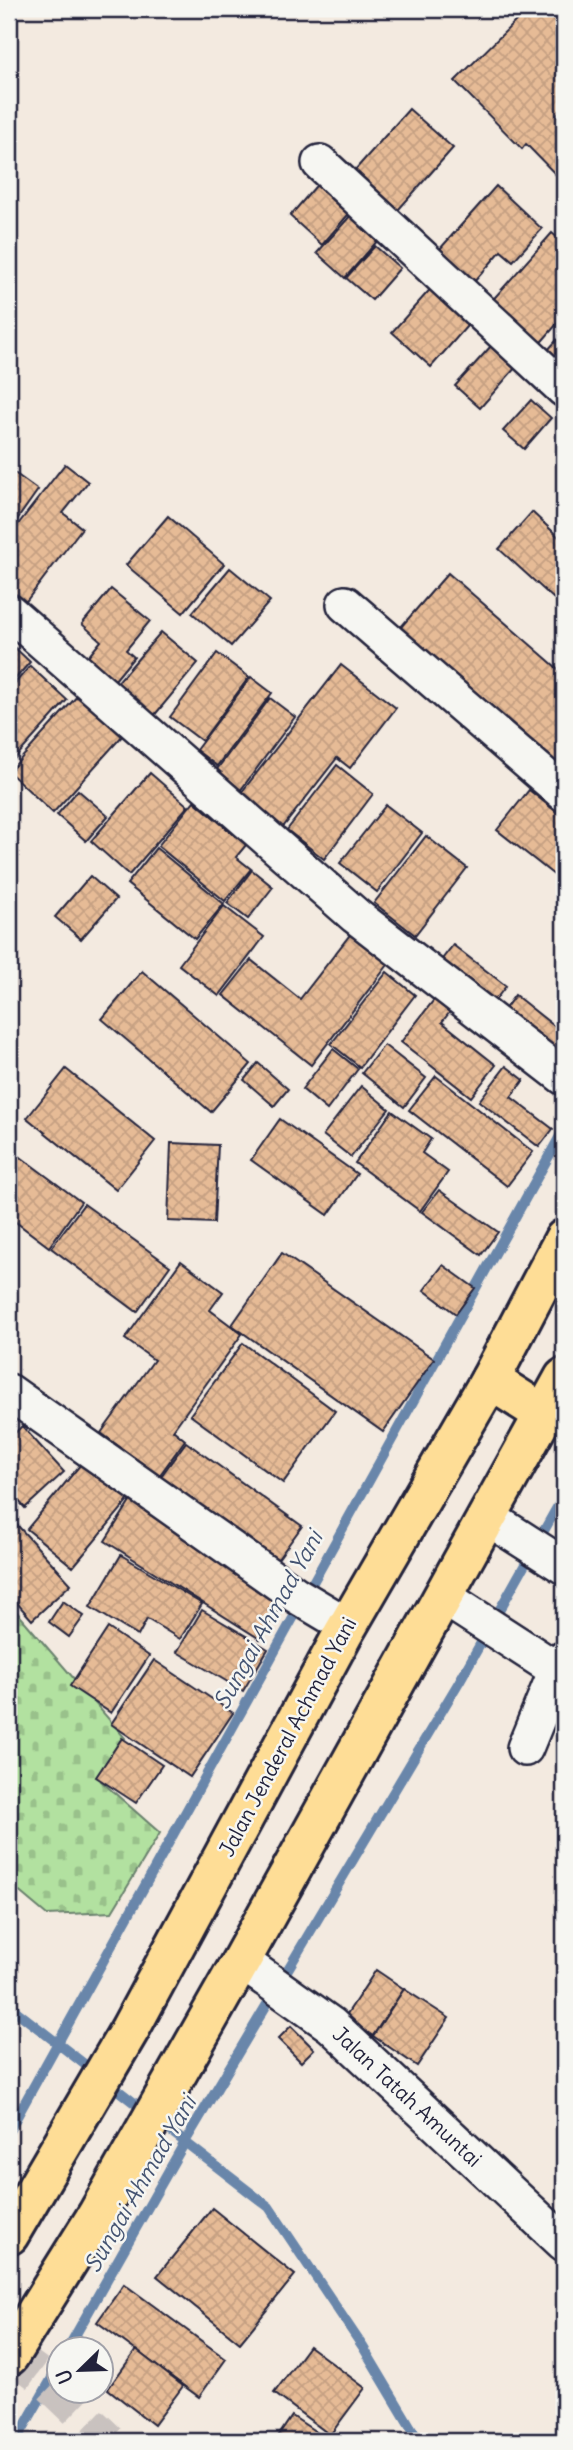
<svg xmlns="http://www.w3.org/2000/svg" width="573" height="2450" viewBox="0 0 573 2450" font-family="Delius,sans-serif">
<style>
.cemetery{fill:url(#cemetery-stones);stroke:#6a826e;stroke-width:2}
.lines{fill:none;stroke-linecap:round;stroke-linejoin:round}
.stream{stroke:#6986aa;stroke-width:10}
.building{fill:url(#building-cross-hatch);stroke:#22223b;stroke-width:2}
.minor-tunnel{stroke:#c9c2bf;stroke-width:35;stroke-dasharray:35 18;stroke-linecap:butt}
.minor-casing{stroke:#22223b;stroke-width:40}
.highway-casing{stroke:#22223b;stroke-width:44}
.minor{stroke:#f6f6f2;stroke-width:35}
.highway{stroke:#fedd96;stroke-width:38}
.labels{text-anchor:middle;stroke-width:5;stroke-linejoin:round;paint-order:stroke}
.street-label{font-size:21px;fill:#22223b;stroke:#f6f6f2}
.water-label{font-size:23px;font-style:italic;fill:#455472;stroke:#f6f6f2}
</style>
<defs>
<pattern id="cemetery-stones" width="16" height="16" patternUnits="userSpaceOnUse" patternTransform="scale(1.75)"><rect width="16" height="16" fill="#b2e1a0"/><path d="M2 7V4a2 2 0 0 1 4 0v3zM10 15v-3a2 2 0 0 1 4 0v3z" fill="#99c18b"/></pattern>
<pattern id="building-cross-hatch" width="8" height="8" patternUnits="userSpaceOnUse" patternTransform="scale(1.75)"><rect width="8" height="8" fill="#e6bb96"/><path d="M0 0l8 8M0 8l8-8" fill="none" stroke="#c5a082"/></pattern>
</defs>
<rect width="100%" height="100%" fill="#f3eae0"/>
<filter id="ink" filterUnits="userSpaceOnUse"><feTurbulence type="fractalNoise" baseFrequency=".0143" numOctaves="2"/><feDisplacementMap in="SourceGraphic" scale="14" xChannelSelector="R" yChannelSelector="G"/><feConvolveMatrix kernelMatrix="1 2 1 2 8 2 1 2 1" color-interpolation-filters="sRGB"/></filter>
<g filter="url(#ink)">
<path class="cemetery" d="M9,1603L125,1738L101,1781L160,1833L112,1912L47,1915L9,1883Z"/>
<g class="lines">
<g class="stream">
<path d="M9,1995L16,2011L146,2112"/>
<path d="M159,2122L269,2207L363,2347L419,2441"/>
<path d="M9,2131L564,1129"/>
<path d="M68,2348L185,2142L459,1682L564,1495"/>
<path d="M16,2441L60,2364"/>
</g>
</g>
<g class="building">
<path d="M528,9H564V108L557,115L564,122V183L526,144L522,149L455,81Z"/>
<path d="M409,109L453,148L391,218L347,179Z"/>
<path d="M321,180L353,209L322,245L290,216Z"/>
<path d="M496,186L542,229L513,261L501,251L474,282L439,250Z"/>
<path d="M352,214L379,239L345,278L317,253Z"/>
<path d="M552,233L564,243V316L537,347L489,304Z"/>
<path d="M375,246L400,268L372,300L346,278Z"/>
<path d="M435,284L474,318L431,367L392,332Z"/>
<path d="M564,332V366L547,351Z"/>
<path d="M500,336L524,358L480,408L455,386Z"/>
<path d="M531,400L551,418L524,449L503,431Z"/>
<path d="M65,464L88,482L63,513L82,528L24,604L9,593V536Z"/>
<path d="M9,469L38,490L9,531Z"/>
<path d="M532,512L564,542V608L499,549Z"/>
<path d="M168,516L224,564L183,613L126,565Z"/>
<path d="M230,568L270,601L231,646L192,613Z"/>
<path d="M448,573L564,674V783L394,635Z"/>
<path d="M111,589L150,621L126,650L134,657L110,686L83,663L101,641L82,624Z"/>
<path d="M161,632L198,663L148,723L110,691Z"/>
<path d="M9,642L30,662L9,686Z"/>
<path d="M217,653L249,677L202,741L170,717Z"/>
<path d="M341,665L396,708L350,768L337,758L276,836L234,802Z"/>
<path d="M30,666L67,700L9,765V690Z"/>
<path d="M251,677L272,693L217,766L196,750Z"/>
<path d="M79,694L124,734L53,813L9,772Z"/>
<path d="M270,698L295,717L234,799L209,780Z"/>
<path d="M337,765L373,794L324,859L287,830Z"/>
<path d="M150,773L188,806L129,875L91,841Z"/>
<path d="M78,790L108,816L86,841L57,815Z"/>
<path d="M529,790L564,818V883L497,830Z"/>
<path d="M194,801L246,845L236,857L251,869L225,901L158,846Z"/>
<path d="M386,805L422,833L377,892L340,863Z"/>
<path d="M426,836L467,868L415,935L374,903Z"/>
<path d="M156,848L224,904L195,939L127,884Z"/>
<path d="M252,870L273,887L248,919L227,903Z"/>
<path d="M90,876L116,899L81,939L55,917Z"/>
<path d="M224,906L264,937L219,996L179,965Z"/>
<path d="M356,927L394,957L311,1065L223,995L251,960L300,999Z"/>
<path d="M453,945L506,986L486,1012L433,971Z"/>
<path d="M142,971L251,1064L211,1112L102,1019Z"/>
<path d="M387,972L415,995L360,1067L331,1044Z"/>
<path d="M515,995L564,1034V1063L496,1021Z"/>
<path d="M437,996L453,1008L442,1022L496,1065L471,1097L401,1042Z"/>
<path d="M384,1045L426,1078L404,1107L362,1073Z"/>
<path d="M333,1049L358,1069L327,1110L302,1089Z"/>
<path d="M258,1063L288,1089L274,1106L244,1080Z"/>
<path d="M506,1066L524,1080L511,1097L553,1129L539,1147L479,1101Z"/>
<path d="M66,1069L155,1141L116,1190L27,1118Z"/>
<path d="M436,1076L533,1152L507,1186L409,1110Z"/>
<path d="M361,1086L389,1109L351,1157L323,1135Z"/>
<path d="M392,1111L431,1139L422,1153L448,1172L420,1211L355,1163Z"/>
<path d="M280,1119L357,1174L328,1215L251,1160Z"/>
<path d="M171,1143L218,1145L214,1223L168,1221Z"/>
<path d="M10,1149L81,1202L49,1247L9,1217Z"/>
<path d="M439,1190L498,1232L481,1255L422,1212Z"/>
<path d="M84,1204L170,1266L137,1312L51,1248Z"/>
<path d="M282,1253L434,1359L383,1432L232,1325Z"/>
<path d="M181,1261L223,1292L210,1310L242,1334L173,1430L185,1440L159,1476L101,1433L154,1360L125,1339Z"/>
<path d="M443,1265L475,1288L456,1314L424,1290Z"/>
<path d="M243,1343L335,1411L283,1483L190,1415Z"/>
<path d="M22,1426L64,1472L25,1508L9,1490V1429L13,1435Z"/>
<path d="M186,1442L302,1526L275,1563L159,1479Z"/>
<path d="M86,1458L132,1496L73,1567L27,1529Z"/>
<path d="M135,1494L284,1601L260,1639L105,1541Z"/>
<path d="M9,1516L71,1584L32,1620L9,1594Z"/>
<path d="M121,1555L202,1604L180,1639L147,1619L138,1636L90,1607Z"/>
<path d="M63,1601L84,1616L69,1637L49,1622Z"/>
<path d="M202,1610L268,1649L243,1691L177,1652Z"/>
<path d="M108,1628L149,1656L111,1713L70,1686Z"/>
<path d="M154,1660L233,1713L190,1777L111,1724Z"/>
<path d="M122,1738L162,1765L136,1803L96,1777Z"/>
<path d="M376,1970L404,1989L373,2036L345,2017Z"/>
<path d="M404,1989L449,2018L417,2066L373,2036Z"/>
<path d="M291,2026L314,2049L301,2062L278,2039Z"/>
<path d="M212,2208L295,2275L240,2343L157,2276Z"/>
<path d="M124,2284L226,2359L199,2397L97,2322Z"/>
<path d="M309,2346L365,2388L330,2435L274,2393Z"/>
<path d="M136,2350L183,2386L154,2425L108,2389Z"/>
<path d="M292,2416L330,2441H275Z"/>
</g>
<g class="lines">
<path class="minor-tunnel" d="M10,2353L41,2376L109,2441"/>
<g class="minor-casing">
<g id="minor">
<path d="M320,163L564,389"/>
<path d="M345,604L564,793"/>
<path d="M9,612L356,916L564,1077"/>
<path d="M9,1392L296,1595L348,1626"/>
<path d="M487,1517L564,1566"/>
<path d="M444,1597L557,1670"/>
<path d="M525,1748L557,1670L564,1659"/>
<path d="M241,1961L331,2025L564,2243"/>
</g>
</g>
<g class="highway-casing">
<g id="highway">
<path d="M490,1380L545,1415"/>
<path d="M9,2235L130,2029L343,1634L490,1380L564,1239"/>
<path d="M9,2356L97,2215L241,1961L564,1378"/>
</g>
</g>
<use href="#minor" class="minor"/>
<use href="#highway" class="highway"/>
</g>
</g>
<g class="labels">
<g class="street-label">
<text transform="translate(288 1737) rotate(-62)" y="7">Jalan Jenderal Achmad Yani</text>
<text transform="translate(407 2097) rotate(43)" y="7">Jalan Tatah Amuntai</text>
</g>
<g class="water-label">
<text transform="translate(268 1620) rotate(-61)" y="8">Sungai Ahmad Yani</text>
<text transform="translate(140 2184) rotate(-60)" y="8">Sungai Ahmad Yani</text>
</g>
</g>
<rect width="573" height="2450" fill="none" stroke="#f6f6f2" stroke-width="35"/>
<rect x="18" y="18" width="538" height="2415" fill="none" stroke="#22223b" stroke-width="2.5" filter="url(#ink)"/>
<g transform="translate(80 2370) rotate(247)"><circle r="33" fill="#f6f6f2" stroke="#a1a1a9" stroke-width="2"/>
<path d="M0-5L12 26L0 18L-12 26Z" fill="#22223b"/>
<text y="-10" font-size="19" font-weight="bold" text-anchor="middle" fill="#22223b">U</text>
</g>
</svg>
